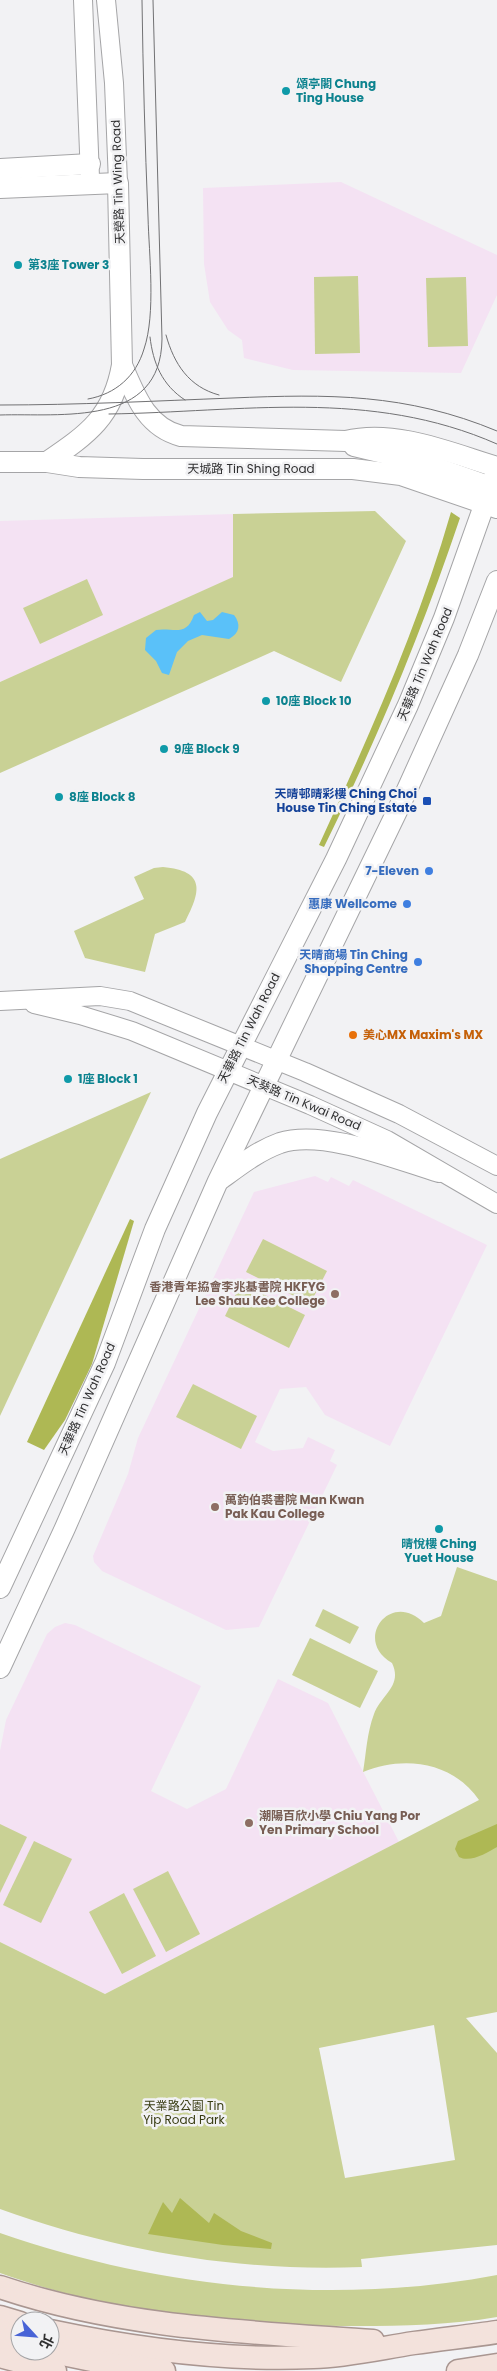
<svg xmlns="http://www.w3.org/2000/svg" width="497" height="2371" viewBox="0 0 497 2371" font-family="Poppins,'Noto Sans TC',sans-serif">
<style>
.education{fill:#f4e2f3}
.green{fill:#c9d195;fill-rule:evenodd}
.forest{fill:#aeb854}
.water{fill:#5ac1f9}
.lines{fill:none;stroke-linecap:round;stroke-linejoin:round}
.tertiary-casing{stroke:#a5a5a7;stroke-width:20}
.secondary-casing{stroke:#a5a5a7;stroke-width:22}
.primary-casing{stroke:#a99691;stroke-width:25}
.tertiary{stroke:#fff;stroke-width:18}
.secondary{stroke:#fff;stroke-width:20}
.primary{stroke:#f3e2dc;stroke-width:22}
.tram{stroke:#717173;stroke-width:1}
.culture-dot{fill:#0f9aa8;stroke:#f2f2f4;stroke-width:2}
.transit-dot{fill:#1a4fb4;stroke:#f2f2f4;stroke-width:2}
.shop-dot{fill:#3f7fe0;stroke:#f2f2f4;stroke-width:2}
.food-dot{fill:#e8710a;stroke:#f2f2f4;stroke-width:2}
.education-dot{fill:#8d6e63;stroke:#f2f2f4;stroke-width:2}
.labels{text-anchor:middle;stroke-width:5;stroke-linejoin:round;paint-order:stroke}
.culture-label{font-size:12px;font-weight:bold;fill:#0d838f;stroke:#f2f2f4;text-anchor:start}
.street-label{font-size:12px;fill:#2f2f30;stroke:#f2f2f4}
.transit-label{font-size:12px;font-weight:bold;fill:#164399;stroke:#f2f2f4;text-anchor:end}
.shop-label{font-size:12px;font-weight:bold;fill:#366cbe;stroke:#f2f2f4;text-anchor:end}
.food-label{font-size:12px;font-weight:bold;fill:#c56008;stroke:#f2f2f4;text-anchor:start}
.education-label{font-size:12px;font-weight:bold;fill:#785e54;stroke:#f2f2f4;text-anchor:start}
.park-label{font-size:12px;fill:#393d13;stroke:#f2f2f4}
</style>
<rect width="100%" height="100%" fill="#f2f2f4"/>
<g class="education">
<path d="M341,182L497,255V295L461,373L293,370L244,358L242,340L228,330L210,302L204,264L203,188Z"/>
<path d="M233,514L234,577L0,682V521Z"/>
<path d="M315,1176L328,1182L331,1177L349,1186L353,1180L487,1245L390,1446L325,1415L306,1387L280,1389L255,1442L273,1451L303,1448L308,1437L335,1450L330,1461L337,1465L259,1627L226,1630L102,1571L94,1562L93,1556L128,1474L138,1438L254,1192Z"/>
<path d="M65,1623L75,1625L201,1686L151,1791L187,1809L226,1789L278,1679L328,1703L399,1842L105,1994L0,1942V1751L6,1720L47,1634L55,1627Z"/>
</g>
<g class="green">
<path d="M358,276L360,353L315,354L314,277Z"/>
<path d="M466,277L468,346L428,347L426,278Z"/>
<path d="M375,511L406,541L341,682L274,651L0,773V682L233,577V514Z"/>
<path d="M87,579L103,615L40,644L23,608Z"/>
<path d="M163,867C206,871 201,891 185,922L155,934L145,972L85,958L74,931L144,899L134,877L154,868Z"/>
<path d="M151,1092L0,1416V1159Z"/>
<path d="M263,1239L327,1271L310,1304L246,1272Z"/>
<path d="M241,1283L305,1315L289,1348L225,1316Z"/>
<path d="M193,1384L257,1416L241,1449L176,1417Z"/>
<path d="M457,1567L497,1581V2012L466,2018L497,2053V2245L361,2259L362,2267C238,2272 117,2251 0,2209V1942L105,1994L479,1800C453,1762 404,1755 363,1772C366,1754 367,1732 374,1714C381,1695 403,1686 392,1663C352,1640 391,1589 424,1623L441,1616ZM434,2025L455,2160L345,2178L319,2048Z"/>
<path d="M323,1609L359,1627L350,1644L315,1626Z"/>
<path d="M310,1638L378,1671L360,1708L292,1675Z"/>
<path d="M0,1824L27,1837L0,1893Z"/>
<path d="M34,1841L72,1859L41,1923L3,1905Z"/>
<path d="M168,1871L200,1934L166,1952L133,1889Z"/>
<path d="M124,1893L156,1956L122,1974L89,1912Z"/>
<path d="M0,2233C158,2288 332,2306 497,2275V2317C451,2325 404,2326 357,2326C237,2327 114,2314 0,2273Z"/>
</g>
<g class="forest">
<path d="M451,512L460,518C422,631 377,740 324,847L319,845C369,736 418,627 451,512Z"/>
<path d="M130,1219L134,1221L92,1364L65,1420L44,1450L27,1442Z"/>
<path d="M497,1824V1847C487,1853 470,1863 459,1857L455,1849L458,1841Z"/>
<path d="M180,2198L209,2223L214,2213L241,2231L272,2243L271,2249L223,2245L148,2234L163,2202L172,2213Z"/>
</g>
<path class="water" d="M200,612L207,621L213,620L222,612L234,615C241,624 240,633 229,639L202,635L188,641L177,652L169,675L162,673L156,661L145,650L146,638L156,630C173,627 186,638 194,615Z"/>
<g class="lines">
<g class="tertiary-casing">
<g id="tertiary">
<path d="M83,0L90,177"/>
<path d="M106,0L114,83L118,183"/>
<path d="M0,1001L100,996L130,1001L305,1072L399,1114L497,1166"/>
<path d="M34,1004L80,1015L132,1031L310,1105L387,1140L497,1204"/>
</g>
</g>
<g class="secondary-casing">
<g id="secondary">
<path d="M0,169L90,164"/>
<path d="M0,188L118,183L122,365C113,417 88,434 47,462"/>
<path d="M122,365C135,395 146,427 181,436L346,441C395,429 451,453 497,467"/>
<path d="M354,446L417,461L497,489"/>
<path d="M0,462H47L79,467L143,469H353L401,475L497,508"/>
<path d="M221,1179C240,1165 258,1151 280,1143C323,1129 396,1159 439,1172"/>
<path d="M0,1588L105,1363L155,1229L207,1113L336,859L408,705L444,618L497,469"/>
<path d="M0,1668L65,1528L218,1181L401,803L468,655L497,581"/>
</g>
</g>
<g class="primary-casing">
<g id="primary">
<path d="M0,2287C121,2328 247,2332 373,2341"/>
<path d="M0,2317L20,2323"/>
<path d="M50,2331C135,2349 226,2361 313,2357C347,2356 381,2348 414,2343C442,2339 470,2336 497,2332"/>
<path d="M0,2338L20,2344"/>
<path d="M48,2351L116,2365L164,2371"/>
<path d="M0,2356L55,2371"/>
<path d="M458,2371L497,2365"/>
</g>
</g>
<use href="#tertiary" class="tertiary"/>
<use href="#secondary" class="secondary"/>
<use href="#primary" class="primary"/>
<g class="tram">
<path d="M166,335C174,364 189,387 219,395"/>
<path d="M150,337C153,363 162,385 185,400"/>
<path d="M88,399C116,394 136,376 144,349C156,314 149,254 148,217C145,144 143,72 142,0"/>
<path d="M0,405C77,405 155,401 232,398C328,394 406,393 497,431"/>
<path d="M109,414C242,412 370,388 497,444"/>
<path d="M0,415C61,413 161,428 162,339L153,0"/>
</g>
</g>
<g class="culture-dot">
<circle cx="286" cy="91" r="5"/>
<circle cx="18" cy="265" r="5"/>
<circle cx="266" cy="701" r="5"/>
<circle cx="164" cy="749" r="5"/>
<circle cx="59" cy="797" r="5"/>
<circle cx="68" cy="1079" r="5"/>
<circle cx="439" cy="1529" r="5"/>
</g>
<rect class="transit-dot" x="422" y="796" width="10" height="10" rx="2.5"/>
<g class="shop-dot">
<circle cx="429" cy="871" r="5"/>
<circle cx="407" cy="904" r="5"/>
<circle cx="418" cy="962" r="5"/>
</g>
<circle class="food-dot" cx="353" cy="1035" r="5"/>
<g class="education-dot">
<circle cx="335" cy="1294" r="5"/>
<circle cx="215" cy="1507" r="5"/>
<circle cx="249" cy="1823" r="5"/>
</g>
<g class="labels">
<g class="culture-label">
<text x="296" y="88">頌亭閣 Chung<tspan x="296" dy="14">Ting House</tspan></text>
<text x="28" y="269">第3座 Tower 3</text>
<text x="276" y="705">10座 Block 10</text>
<text x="174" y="753">9座 Block 9</text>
<text x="69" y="801">8座 Block 8</text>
<text x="78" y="1083">1座 Block 1</text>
<text x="439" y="1548" text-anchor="middle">晴悅樓 Ching<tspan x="439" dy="14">Yuet House</tspan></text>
</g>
<g class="street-label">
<text transform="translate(118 182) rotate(-92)" y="4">天榮路 Tin Wing Road</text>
<text x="251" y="473">天城路 Tin Shing Road</text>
<text transform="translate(425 664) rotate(-67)" y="4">天華路 Tin Wah Road</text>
<text transform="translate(249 1028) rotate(-63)" y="4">天華路 Tin Wah Road</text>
<text transform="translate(304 1103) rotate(23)" y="4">天葵路 Tin Kwai Road</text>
<text transform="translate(87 1399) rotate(-66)" y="4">天華路 Tin Wah Road</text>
</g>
<g class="transit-label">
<text x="417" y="798">天晴邨晴彩樓 Ching Choi<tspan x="417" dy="14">House Tin Ching Estate</tspan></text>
</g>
<g class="shop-label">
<text x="419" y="875">7-Eleven</text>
<text x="397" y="908">惠康 Wellcome</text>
<text x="408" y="959">天晴商場 Tin Ching<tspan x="408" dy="14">Shopping Centre</tspan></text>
</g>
<g class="food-label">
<text x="363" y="1039">美心MX Maxim's MX</text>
</g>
<g class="education-label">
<text x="325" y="1291" text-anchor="end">香港青年拹會李兆基書院 HKFYG<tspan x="325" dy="14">Lee Shau Kee College</tspan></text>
<text x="225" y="1504">萬鈞伯裘書院 Man Kwan<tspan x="225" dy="14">Pak Kau College</tspan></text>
<text x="259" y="1820">潮陽百欣小學 Chiu Yang Por<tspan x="259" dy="14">Yen Primary School</tspan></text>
</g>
<g class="park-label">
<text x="184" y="2110">天業路公園 Tin<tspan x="184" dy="14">Yip Road Park</tspan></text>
</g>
</g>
<g transform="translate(35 2336) rotate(116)"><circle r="24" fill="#f2f2f4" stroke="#a4a4a6"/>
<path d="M0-4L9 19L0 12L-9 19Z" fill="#4863d6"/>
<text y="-8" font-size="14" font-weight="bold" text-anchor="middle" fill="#2f2f30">北</text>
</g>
</svg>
